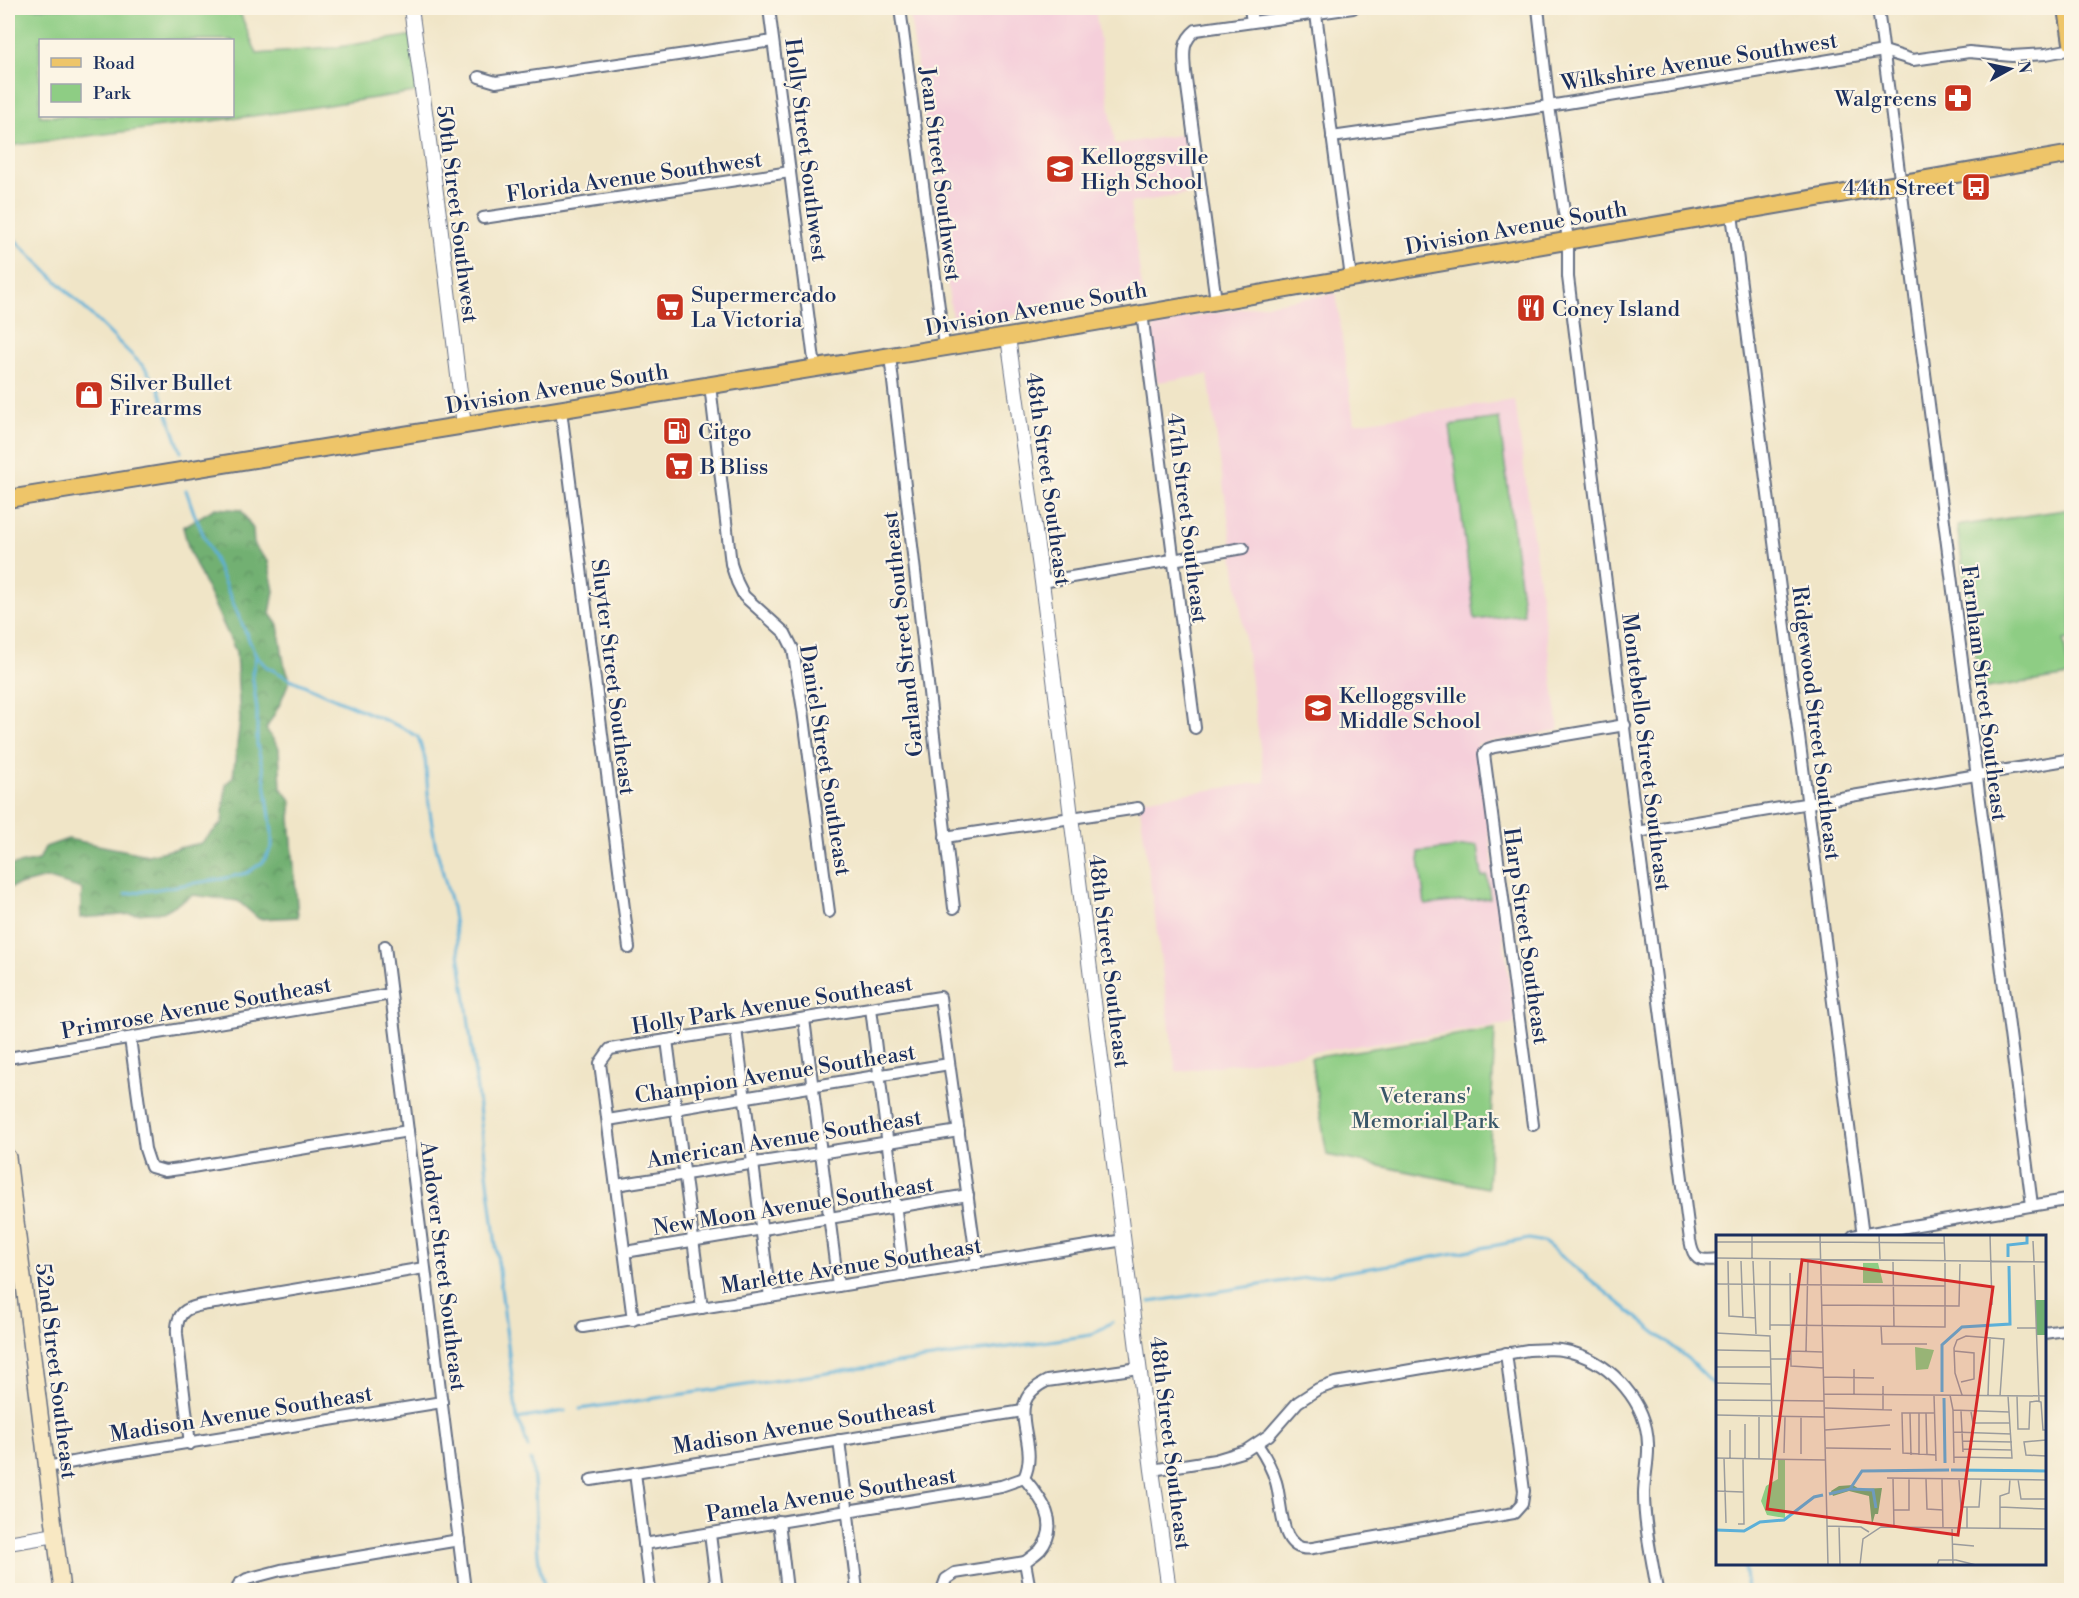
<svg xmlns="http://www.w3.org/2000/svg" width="2079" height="1598" viewBox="0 0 2079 1598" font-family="'Libre Bodoni',serif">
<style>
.built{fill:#f5cfda}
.forest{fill:url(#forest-crowns);stroke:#467068;stroke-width:1.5}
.park{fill:#8ecd84;stroke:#547e71;stroke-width:1.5;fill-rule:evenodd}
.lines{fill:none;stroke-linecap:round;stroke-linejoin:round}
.stream{stroke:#5cb0d8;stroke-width:3}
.minor-casing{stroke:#666f83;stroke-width:14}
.tertiary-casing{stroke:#666f83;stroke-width:16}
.secondary-casing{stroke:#666f83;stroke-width:18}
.primary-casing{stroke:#666f83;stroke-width:20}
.minor{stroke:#fff;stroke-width:10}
.tertiary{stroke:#fff;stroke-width:14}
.secondary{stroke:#f8e8c3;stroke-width:15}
.primary{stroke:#eec569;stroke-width:16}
.labels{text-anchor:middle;stroke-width:4.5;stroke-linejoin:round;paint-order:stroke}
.street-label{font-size:22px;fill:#1b2f5e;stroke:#fcf5e5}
.poi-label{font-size:22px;fill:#1b2f5e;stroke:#fcf5e5;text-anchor:start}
.park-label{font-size:22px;fill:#385668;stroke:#fcf5e5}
.inset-river{fill:none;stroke:#5cb0d8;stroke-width:3}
.inset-road{fill:none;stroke:#9b9c9d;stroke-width:1.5}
.view{fill:#d62828;fill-opacity:0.15;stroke:#d62828;stroke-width:3}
.inset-edge{fill:none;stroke:#1b2f5e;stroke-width:3}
</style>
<defs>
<pattern id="forest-crowns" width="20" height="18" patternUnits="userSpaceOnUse" patternTransform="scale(1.5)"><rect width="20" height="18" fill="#72b072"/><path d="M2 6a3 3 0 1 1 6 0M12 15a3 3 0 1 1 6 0" fill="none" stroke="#5d9061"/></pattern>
</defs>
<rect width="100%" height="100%" fill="#fcf5e5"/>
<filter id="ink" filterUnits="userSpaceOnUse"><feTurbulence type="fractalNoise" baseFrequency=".0167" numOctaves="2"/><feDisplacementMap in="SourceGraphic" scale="12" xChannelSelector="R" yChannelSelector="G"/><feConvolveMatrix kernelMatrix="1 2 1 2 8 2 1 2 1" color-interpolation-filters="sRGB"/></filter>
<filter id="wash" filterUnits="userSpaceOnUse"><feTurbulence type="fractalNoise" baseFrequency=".008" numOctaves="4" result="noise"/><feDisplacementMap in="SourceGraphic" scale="24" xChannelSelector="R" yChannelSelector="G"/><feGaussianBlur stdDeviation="1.35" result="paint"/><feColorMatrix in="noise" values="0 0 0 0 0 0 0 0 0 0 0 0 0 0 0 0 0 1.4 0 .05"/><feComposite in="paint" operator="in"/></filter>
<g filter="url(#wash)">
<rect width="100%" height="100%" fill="#f0e5c7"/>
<g class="built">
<path d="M909,8H1095L1115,144L1187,134L1190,194L1130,203L1143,295L953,324Z"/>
<path d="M1336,293L1354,423L1515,400L1559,730L1477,744L1515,1023L1176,1072L1139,800L1265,782L1208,375L1157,382L1151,337L1153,328L1159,322Z"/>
</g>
<path class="forest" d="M215,508L241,510L253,529L254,546L268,561L274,591L270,614L278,625L284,663L290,679L279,706L266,729L279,748L281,788L292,801L290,818L298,917L259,919L238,901L193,895L163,912L80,918L82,889L46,878L8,888V866L39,860L45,847L68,839L148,855L201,843L222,823L226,784L233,777L240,720L236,652L189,550L183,527Z"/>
<g class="park">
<path d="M8,8H238L257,54L332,48L414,35L421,91L268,114L8,146ZM40,40H232V116H40Z"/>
<path d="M1499,418L1524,614L1475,620L1450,425Z"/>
<path d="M2071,509V639L2064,640L2069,676L1980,689L1957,526Z"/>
<path d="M1478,845L1482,877L1487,876L1490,898L1425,905L1418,852Z"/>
<path d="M1495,1029L1488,1188L1327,1155L1311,1058Z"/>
</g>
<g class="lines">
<g class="stream">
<path d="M8,233L145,368L159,389L181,452"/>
<path d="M186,490L194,513L256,656L267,667L290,679L403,728L418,737L425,758L429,805L435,843L452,907L466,1000L517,1419L522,1428L528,1448"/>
<path d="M126,894L221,879L247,873L263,862L272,847V832L264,774L257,744V710L252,673L256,657"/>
<path d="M1150,1302L1396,1264L1529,1239L1544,1242L1688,1359L1718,1389"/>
<path d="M580,1409L1091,1335L1112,1322"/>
<path d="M517,1419L565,1411"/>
<path d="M531,1460C540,1503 531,1550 546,1590"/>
<path d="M1744,1564L1747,1590"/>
</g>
</g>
</g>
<g filter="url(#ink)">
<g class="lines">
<g class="minor-casing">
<g id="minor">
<path d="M769,8L815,368"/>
<path d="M900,8L944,346"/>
<path d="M1250,8L1252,22"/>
<path d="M1538,8L1549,106L1568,240V277L1637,832L1690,1240C1693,1259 1698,1263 1718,1260"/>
<path d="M1878,8L2032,1205"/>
<path d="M1316,14L1351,278"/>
<path d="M479,77L496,82L773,41"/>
<path d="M1332,137L1549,106L1884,51L1913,60L1969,52L2012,56L2046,54L2072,49"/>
<path d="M1732,214L1863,1236"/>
<path d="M483,218L790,172"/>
<path d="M1216,301L1185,72C1184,54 1181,42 1196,30L1353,8"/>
<path d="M1142,313L1195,728"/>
<path d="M890,356L954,908"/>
<path d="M710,385L731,564L737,582L744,596L785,633L793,649L803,710L829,912"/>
<path d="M561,410L629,948"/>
<path d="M1042,582L1243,548"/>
<path d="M1637,832L2072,759"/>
<path d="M945,837L1138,808"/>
<path d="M385,946L465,1590"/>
<path d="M871,1008L904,1276"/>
<path d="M804,1019L838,1286"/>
<path d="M736,1029L770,1297"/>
<path d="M130,1038L145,1149L151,1167L165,1171L180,1169L408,1131"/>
<path d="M667,1040L702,1308"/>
<path d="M8,1058L391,994"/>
<path d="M608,1120L949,1064"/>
<path d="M1533,1125L1484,754L1488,749L1494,747L1625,725"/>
<path d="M616,1185L959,1131"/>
<path d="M1853,1236L2072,1199"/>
<path d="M625,1252L968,1195"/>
<path d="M633,1320L600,1063L610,1049L940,997L977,1264"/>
<path d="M583,1327L1124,1240"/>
<path d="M2044,1333L2072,1329"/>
<path d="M839,1440L857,1590"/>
<path d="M190,1444L177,1334C175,1304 198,1306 221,1302L424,1268"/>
<path d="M1257,1444C1265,1456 1272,1468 1276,1482C1283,1505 1278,1554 1313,1548L1514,1513L1522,1504L1524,1491L1506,1353"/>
<path d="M47,1467L105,1456L442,1402"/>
<path d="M1152,1470L1215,1460L1245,1451L1269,1435L1298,1402L1318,1389L1335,1383L1528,1350C1544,1349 1559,1348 1574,1353C1612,1364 1647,1403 1648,1444C1649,1461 1644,1478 1644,1494C1644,1526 1652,1559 1657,1590"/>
<path d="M635,1473L650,1590"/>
<path d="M591,1480L1023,1411"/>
<path d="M779,1521L787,1590"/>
<path d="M710,1534L717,1590"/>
<path d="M644,1544L1001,1486L1024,1478"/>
<path d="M237,1590L239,1584L247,1579L281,1570L459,1540"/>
<path d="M942,1590L946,1579L955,1573L1025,1562"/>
<path d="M1030,1590L1025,1562C1030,1558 1036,1554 1040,1550C1062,1524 1041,1498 1024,1478C1042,1440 999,1404 1047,1381L1139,1368"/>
</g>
</g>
<g class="tertiary-casing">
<g id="tertiary">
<path d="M411,8L439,215L464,426"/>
<path d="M1008,337L1042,582L1152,1470L1169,1590"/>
<path d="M8,1543L56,1535"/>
</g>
</g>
<g class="secondary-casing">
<path id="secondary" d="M8,1157L62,1590"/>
</g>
<g class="primary-casing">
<g id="primary">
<path d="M2067,8L2072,43"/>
<path d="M8,499L1008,337L2072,154"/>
</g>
</g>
<use href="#minor" class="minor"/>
<use href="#tertiary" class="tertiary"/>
<use href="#secondary" class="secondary"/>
<use href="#primary" class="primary"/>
</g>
</g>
<defs>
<g id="pharmacy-square" transform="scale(1.5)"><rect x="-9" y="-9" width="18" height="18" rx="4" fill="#c8321e" stroke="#fcf5e5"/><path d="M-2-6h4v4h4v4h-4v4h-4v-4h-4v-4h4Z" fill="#fff"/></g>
<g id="school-square" transform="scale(1.5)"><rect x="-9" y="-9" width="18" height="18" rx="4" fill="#c8321e" stroke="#fcf5e5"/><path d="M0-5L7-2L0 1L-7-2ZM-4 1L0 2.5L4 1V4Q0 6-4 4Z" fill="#fff"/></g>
<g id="bus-square" transform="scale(1.5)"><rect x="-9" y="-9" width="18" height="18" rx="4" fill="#c8321e" stroke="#fcf5e5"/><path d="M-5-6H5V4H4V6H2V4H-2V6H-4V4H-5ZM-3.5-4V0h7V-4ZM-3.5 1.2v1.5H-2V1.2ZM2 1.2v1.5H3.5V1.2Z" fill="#fff"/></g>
<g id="supermarket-square" transform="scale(1.5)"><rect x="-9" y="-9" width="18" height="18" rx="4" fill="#c8321e" stroke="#fcf5e5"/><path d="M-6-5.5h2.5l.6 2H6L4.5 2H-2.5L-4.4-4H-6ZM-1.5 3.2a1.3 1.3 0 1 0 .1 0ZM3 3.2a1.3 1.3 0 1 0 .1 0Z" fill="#fff"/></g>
<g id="restaurant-square" transform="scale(1.5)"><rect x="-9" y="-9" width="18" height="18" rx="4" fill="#c8321e" stroke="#fcf5e5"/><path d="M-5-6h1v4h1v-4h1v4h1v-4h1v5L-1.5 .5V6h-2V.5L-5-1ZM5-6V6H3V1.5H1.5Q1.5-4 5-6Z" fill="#fff"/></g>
<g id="shop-square" transform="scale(1.5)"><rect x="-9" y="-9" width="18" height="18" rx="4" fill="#c8321e" stroke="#fcf5e5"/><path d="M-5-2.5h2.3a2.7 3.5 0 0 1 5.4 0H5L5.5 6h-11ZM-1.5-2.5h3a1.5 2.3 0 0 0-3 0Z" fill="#fff"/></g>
<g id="fuel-square" transform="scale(1.5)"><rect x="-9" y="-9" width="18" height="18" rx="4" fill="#c8321e" stroke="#fcf5e5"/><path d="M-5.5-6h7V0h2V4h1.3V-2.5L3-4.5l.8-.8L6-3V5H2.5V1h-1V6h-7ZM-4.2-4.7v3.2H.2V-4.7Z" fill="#fff"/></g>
</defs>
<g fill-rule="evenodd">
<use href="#pharmacy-square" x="1958" y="98"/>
<use href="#school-square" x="1060" y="169"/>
<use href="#bus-square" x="1976" y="187"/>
<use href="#supermarket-square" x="670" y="307"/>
<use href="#restaurant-square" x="1531" y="308"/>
<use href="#shop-square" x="89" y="395"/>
<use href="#fuel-square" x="677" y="431"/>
<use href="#supermarket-square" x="679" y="466"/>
<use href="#school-square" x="1318" y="708"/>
</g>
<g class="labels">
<g class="street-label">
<text transform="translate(1699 61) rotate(-9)" y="8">Wilkshire Avenue Southwest</text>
<text transform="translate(807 150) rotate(83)" y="8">Holly Street Southwest</text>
<text transform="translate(941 174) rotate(83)" y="8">Jean Street Southwest</text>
<text transform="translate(634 176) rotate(-8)" y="8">Florida Avenue Southwest</text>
<text transform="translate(458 214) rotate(83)" y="8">50th Street Southwest</text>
<text transform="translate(1516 227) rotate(-10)" y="8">Division Avenue South</text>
<text transform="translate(1036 308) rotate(-10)" y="8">Division Avenue South</text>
<text transform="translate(557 388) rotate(-9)" y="8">Division Avenue South</text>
<text transform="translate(1049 479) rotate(82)" y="8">48th Street Southeast</text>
<text transform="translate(1188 518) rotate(83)" y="8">47th Street Southeast</text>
<text transform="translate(902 634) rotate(-96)" y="8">Garland Street Southeast</text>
<text transform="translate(614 677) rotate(83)" y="8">Sluyter Street Southeast</text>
<text transform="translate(1985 693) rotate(83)" y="8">Farnham Street Southeast</text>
<text transform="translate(1817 723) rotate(83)" y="8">Ridgewood Street Southeast</text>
<text transform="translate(1647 752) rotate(83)" y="8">Montebello Street Southeast</text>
<text transform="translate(826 760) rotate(81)" y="8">Daniel Street Southeast</text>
<text transform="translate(1527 936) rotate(82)" y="8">Harp Street Southeast</text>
<text transform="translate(1110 961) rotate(83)" y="8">48th Street Southeast</text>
<text transform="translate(772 1004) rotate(-9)" y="8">Holly Park Avenue Southeast</text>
<text transform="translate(196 1007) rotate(-10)" y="8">Primrose Avenue Southeast</text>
<text transform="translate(775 1073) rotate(-9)" y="8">Champion Avenue Southeast</text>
<text transform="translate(784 1138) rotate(-9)" y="8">American Avenue Southeast</text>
<text transform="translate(793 1205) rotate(-9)" y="8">New Moon Avenue Southeast</text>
<text transform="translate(851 1265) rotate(-9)" y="8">Marlette Avenue Southeast</text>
<text transform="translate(444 1266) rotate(83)" y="8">Andover Street Southeast</text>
<text transform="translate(57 1371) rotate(83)" y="8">52nd Street Southeast</text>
<text transform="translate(241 1413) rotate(-9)" y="8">Madison Avenue Southeast</text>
<text transform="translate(804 1425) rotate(-9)" y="8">Madison Avenue Southeast</text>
<text transform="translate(1171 1443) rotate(83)" y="8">48th Street Southeast</text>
<text transform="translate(831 1494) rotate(-9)" y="8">Pamela Avenue Southeast</text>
</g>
<g class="poi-label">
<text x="1937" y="106" text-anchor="end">Walgreens</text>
<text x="1081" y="164">Kelloggsville<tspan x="1081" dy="25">High School</tspan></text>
<text x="1955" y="195" text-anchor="end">44th Street</text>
<text x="691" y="302">Supermercado<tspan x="691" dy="25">La Victoria</tspan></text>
<text x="1552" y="316">Coney Island</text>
<text x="110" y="390">Silver Bullet<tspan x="110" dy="25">Firearms</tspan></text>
<text x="698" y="439">Citgo</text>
<text x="700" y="474">B Bliss</text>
<text x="1339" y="703">Kelloggsville<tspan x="1339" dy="25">Middle School</tspan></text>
</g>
<g class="park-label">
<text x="1425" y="1103">Veterans'<tspan x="1425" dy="25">Memorial Park</tspan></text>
</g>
</g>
<g transform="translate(1716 1235)">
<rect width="330" height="330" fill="#f0e5c7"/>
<path d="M320,65H330V100H320ZM137,250L143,254L166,253L162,279H159L156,290L153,261L133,256L117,261L115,256L123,251Z" fill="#72b072"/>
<path d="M147,28H162L167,48H147ZM199,112L218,115L212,134L200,135ZM62,225H69V283L51,280L45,266L50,251L62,244Z" fill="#8ecd84"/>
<path class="inset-river" d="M292,22V10L311,8V0M226,157V110L246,92L294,89L293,31M228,163L229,228M235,235L330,236M135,254L157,255L160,273M113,259L134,254L146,236L233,235M0,295L28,296L44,287L68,285L98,262L107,260"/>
<path class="inset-road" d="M36,0V24M104,0L112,330M163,0L164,24M228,0L229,26M274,0L276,70M317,6L318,27M0,7H104M104,7L228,8M0,23L330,27M12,26L13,81L40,83M25,26L27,83M37,26L40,99M54,26V95M177,27L178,92M318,30L323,166M74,38L75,131L108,133M0,49L229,51M106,70L243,71L244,29M54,90L229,92V28M165,91L166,109H211M301,93H320M0,98L54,101L57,224M0,115L55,116M75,116L107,117M90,116L92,26M238,116L258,118V144L245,147M55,124H75M0,132H55M138,134V159M108,142L158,143M0,148L55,149M167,151V175M108,159L330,161M218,160L220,226M234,160L237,175L293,177M246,160L239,138L238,113L241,105L250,101L288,104L284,161M272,160L274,102M301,161L302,194H313L314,167L321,166M0,165L108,166M321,166L325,167L327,195H330M109,173L176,175M237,175L238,228M245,176L247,217M255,177L257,188H294M194,178L195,220M203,178V220M210,178L211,220M219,178H186L187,218L220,220M0,180L109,182M43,181V224M85,182V219M109,195L174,190M238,197L295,199M330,205L308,207L310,220L330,221M246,206L296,207M110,213L175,214M247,214L296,215M68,218L69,182M238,222L296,223L292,161M0,223L110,225M8,223L10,288M14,224V195M29,224V189M171,243L330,245M177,243L178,292M210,244L211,274L227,275M226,244L227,293M302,244L305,264H330M243,245L245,272H263L265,245M0,256L27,257M251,272V293M284,272L330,274M178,275H193V244M22,289H28L27,224M111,291L145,292L153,297M123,291L124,330M236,293L237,330M284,293V261L293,258L294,244M236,309L258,311M144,330L147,304L165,292L330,294M221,330L223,325H240L260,330"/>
<path class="view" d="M86,25L277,52L242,300L51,274Z"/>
<rect width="330" height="330" class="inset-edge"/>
</g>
<rect width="2079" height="1598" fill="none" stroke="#fcf5e5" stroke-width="30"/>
<rect x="39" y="39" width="195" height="78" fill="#fcf5e5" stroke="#a2a6af" stroke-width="1.5"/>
<rect x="51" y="58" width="30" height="9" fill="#eec569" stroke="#a2a6af" stroke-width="1.5"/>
<text x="93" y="69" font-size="18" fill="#1b2f5e">Road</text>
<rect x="51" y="84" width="30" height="18" fill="#8ecd84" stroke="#a2a6af" stroke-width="1.5"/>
<text x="93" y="99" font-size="18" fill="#1b2f5e">Park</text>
<g transform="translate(2010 69) rotate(82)" stroke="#fcf5e5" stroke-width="4.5" paint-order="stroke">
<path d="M0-4.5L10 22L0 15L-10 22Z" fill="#1b2f5e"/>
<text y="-9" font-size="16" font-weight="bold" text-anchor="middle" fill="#1b2f5e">N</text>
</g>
</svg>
